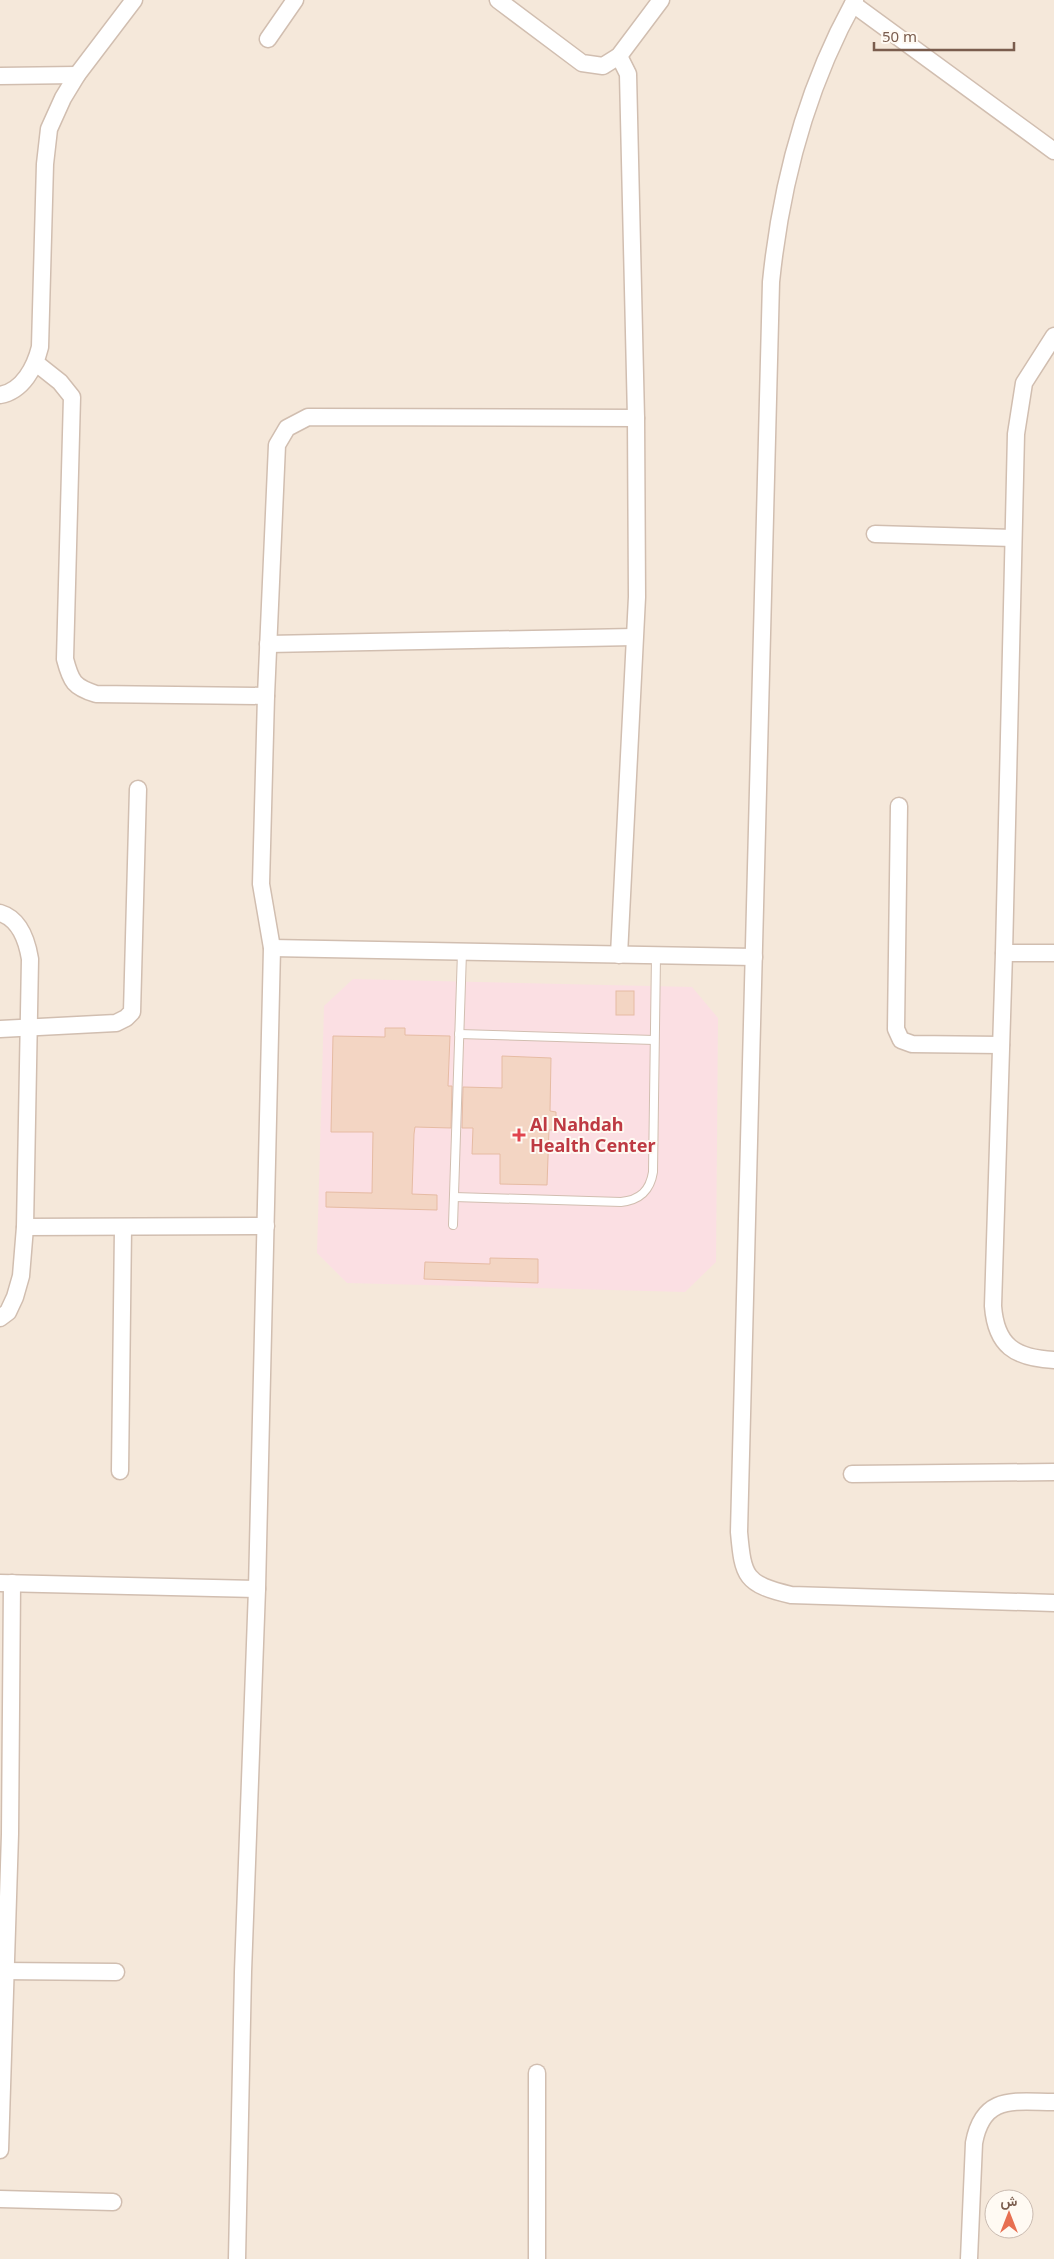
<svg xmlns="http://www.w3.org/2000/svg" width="1054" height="2259" viewBox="0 0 1054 2259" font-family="'Noto Sans',Vazirmatn,sans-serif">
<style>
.residential{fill:#f5e8da;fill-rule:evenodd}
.medical{fill:#fbdfe3}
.building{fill:#f3d5c3;stroke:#e6bba3}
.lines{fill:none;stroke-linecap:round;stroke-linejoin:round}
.lane-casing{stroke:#d1beb0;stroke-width:10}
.street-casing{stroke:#d1beb0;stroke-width:19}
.lane{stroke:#fff;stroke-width:8}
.street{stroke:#fff;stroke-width:16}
.health-dot{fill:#e0444e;stroke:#fffaf3;stroke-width:2}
.labels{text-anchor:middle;stroke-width:4;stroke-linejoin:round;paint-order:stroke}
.health-label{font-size:18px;font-weight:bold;fill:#be3a42;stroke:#fffaf3;text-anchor:start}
</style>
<rect width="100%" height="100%" fill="#fdf6ec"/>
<path class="residential" d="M0,0H1054V2259H0ZM994,2199H1024V2229H994Z"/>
<path class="medical" d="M353,979L692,987L718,1018L716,1262L685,1292L347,1283L317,1253L324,1006Z"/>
<g class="building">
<rect x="616" y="991" width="18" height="24"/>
<path d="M385,1028H405V1035L450,1036L448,1086H452L451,1128L415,1127L414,1134L412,1194L437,1195V1210L326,1207V1192L372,1193L373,1132H331L333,1036L385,1037Z"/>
<path d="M502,1056L551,1058L550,1111L556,1112V1130H549L547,1185L500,1184V1154H472L473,1128H462L463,1087L502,1088Z"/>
<path d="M490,1258L538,1259V1283L424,1279L425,1262L490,1264Z"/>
</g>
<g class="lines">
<g class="lane-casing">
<g id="lane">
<path d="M459,1034L654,1040"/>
<path d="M454,1197L621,1202C640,1200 650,1191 653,1172L656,956"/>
<path d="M453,1225L462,952"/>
</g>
</g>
<g class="street-casing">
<g id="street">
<path d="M498,0L582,63L603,66L619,56L661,0"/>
<path d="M855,0C806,88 781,183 771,282L739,1532C743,1577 745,1584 791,1595L1054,1603"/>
<path d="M853,4L1054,151"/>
<path d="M268,39L295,0"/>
<path d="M0,76L77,75"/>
<path d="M1054,336L1024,383L1016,434L1004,953L993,1306C996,1346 1015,1358 1054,1360"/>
<path d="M36,363L60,382L72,397L65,659C71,682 74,687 96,694L266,696"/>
<path d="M0,395C23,391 35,367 40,347L45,164L49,129L63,98L77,75L134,0"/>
<path d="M875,534L1013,538"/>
<path d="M268,644L634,637"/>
<path d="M899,806L896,1029L901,1040L912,1044L1001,1045"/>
<path d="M0,913C20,919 27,941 30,959L25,1227L21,1276L15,1297L8,1312L0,1318"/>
<path d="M272,948L754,957"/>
<path d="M1004,953H1054"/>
<path d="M619,955L637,597L636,418L628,74L619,56"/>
<path d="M0,1029L116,1023L126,1018L132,1012L138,789"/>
<path d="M25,1227L266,1226"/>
<path d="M120,1471L123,1228"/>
<path d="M852,1474L1054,1472"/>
<path d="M0,1583L257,1589"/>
<path d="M0,1971L116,1972"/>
<path d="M0,2150L10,1834L12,1583"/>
<path d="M0,2199L113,2202"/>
<path d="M237,2259L243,1972L257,1589L272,948L261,884L266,696L277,445L287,428L308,417L636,418"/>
<path d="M537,2259V2073"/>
<path d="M969,2259L974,2143C983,2094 1014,2102 1054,2102"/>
</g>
</g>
<use href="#lane" class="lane"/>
<use href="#street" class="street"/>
</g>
<path class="health-dot" d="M516.5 1127.5h5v5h5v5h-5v5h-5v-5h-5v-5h5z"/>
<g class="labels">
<g class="health-label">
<text x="530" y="1131">Al Nahdah<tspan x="530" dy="21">Health Center</tspan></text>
</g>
</g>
<g transform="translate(1009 2214)"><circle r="24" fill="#fffaf3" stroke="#cabbb1"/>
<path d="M0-4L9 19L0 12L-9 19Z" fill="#e76f51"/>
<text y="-8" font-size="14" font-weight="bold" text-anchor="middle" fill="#7a5c4d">ش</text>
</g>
<path d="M874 42v8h140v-8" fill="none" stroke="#7a5c4d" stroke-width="2.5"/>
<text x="882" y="42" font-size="15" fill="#7a5c4d" stroke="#fffaf3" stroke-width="4" paint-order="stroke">50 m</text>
</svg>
